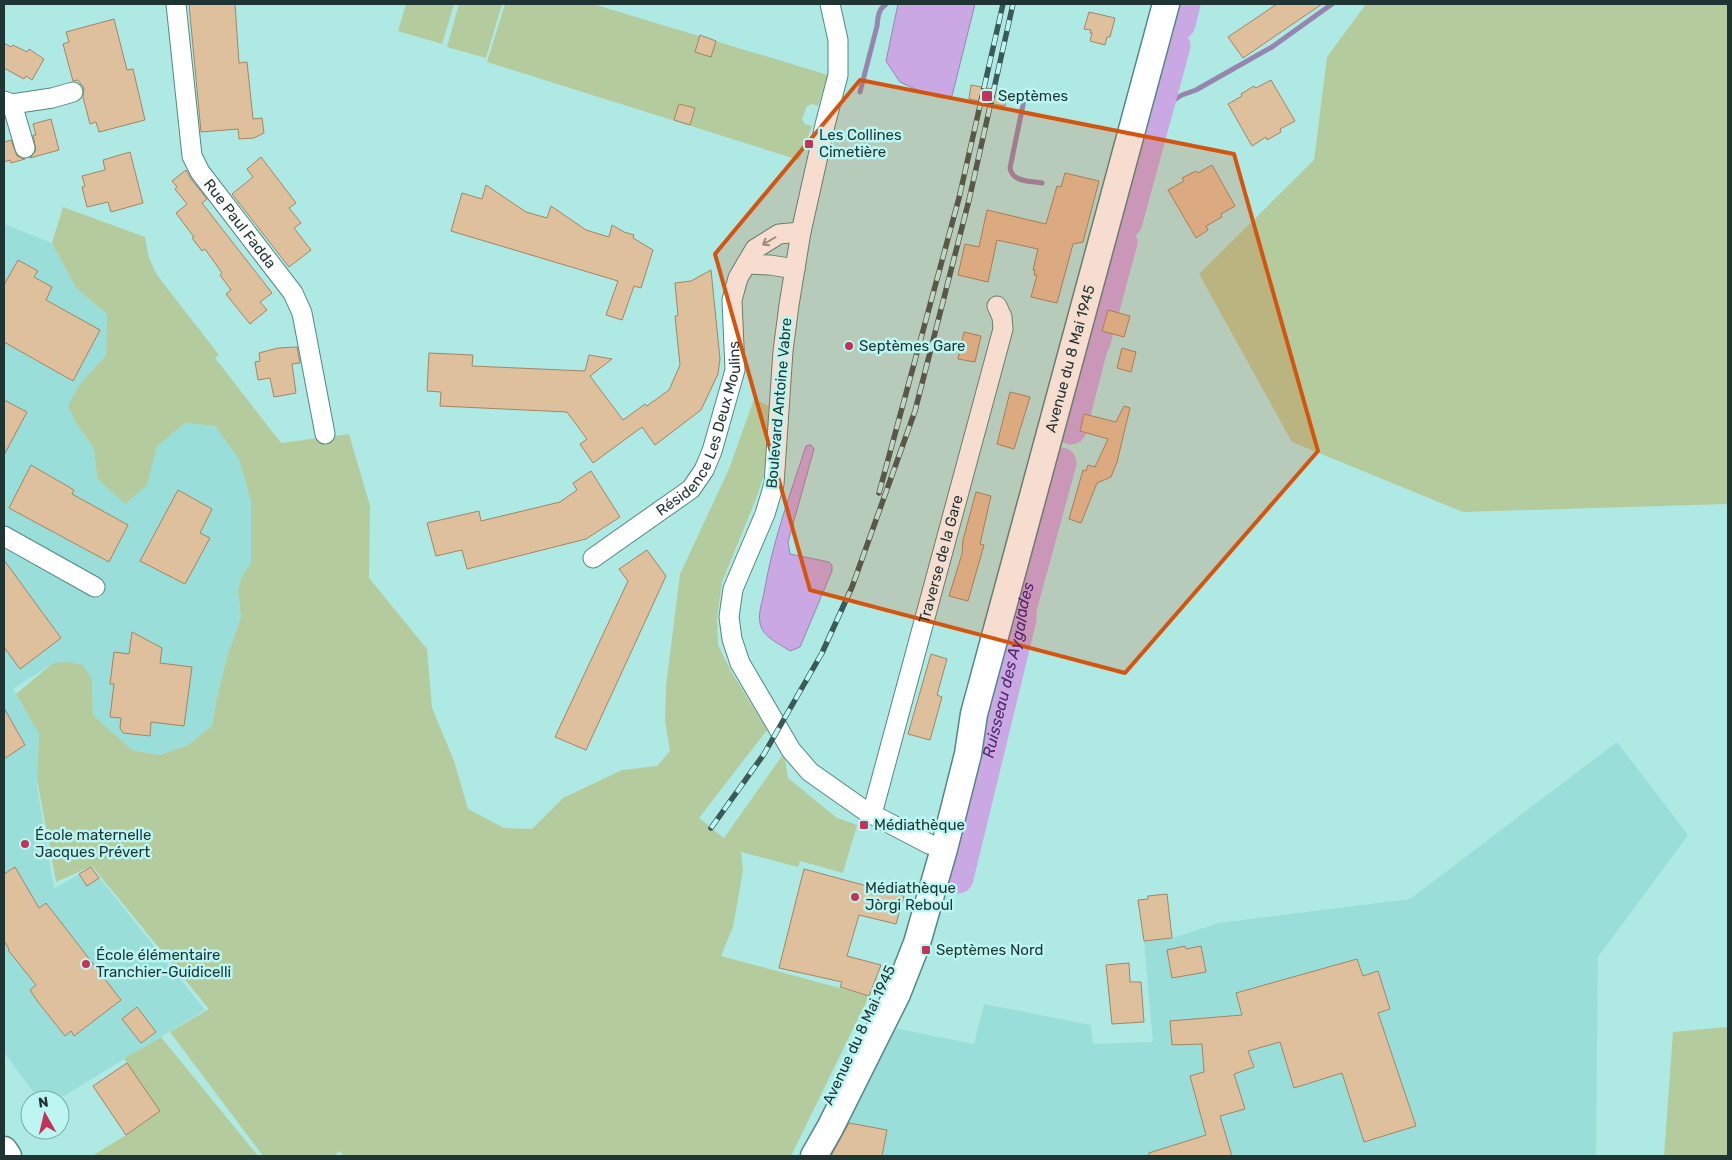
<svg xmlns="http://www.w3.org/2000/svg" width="1732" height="1160" viewBox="0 0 1732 1160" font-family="Rubik,sans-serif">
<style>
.built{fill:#9aded9}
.green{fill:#b4cc9d}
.water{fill:#caa8e4;stroke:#9686af}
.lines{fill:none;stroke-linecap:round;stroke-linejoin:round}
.stream{stroke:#9686af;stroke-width:5}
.river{stroke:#caa8e4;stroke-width:31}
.building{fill:#dfc09d;stroke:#a28564}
.minor-casing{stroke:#518884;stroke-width:21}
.secondary-casing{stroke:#518884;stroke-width:29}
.minor{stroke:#fff;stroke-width:19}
.secondary{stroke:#fff;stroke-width:26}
.rail-casing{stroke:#3b5957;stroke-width:5.5}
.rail{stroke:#bcf6f2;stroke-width:4;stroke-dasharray:11;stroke-linecap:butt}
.oneway{stroke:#8e9a9a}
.marked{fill:#d45510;fill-opacity:0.2;stroke:#d45510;stroke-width:4;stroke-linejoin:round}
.poi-dot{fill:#c23359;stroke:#bcf6f2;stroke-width:2}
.labels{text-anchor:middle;stroke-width:5;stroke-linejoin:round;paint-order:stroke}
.poi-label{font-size:15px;fill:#1e3534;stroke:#bcf6f2;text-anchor:start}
.street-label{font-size:15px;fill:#1e3534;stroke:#bcf6f2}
.water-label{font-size:16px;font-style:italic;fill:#52276d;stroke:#bcf6f2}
</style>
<rect width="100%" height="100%" fill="#afe9e4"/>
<g class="built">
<path d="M4,224L52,243L76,288L107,314L106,355L79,385L75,421L94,449L97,478L147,485L156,446L185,423L215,426L239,459L251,501V563L241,578L238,592L241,617L227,657L216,702L212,726L188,745L159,755L132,750L93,715L92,680L53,663L13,689L39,734L37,785L54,889L91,867L205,1010L57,1100H39L4,1052Z"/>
<path d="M1617,742L1688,835L1598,957L1596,1156H829L894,1028L974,1044L984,1004L1091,1025L1093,1044L1153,1042L1144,941L1172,938L1219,923L1410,899Z"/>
</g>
<g class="green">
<path d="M406,4H454L442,44L398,31Z"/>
<path d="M459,4H502L486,58L447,47Z"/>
<path d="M505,4H593L828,75L818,106L812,104L807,106L802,119L805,124L812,126L799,160L487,62Z"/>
<path d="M1366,4H1728V504L1463,512L1292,442L1199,274L1314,160L1327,57Z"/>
<path d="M63,207L145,237L149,258L157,275L219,355L215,358L281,443L349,434L370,506L369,578L427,649L432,708L454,761L468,809L504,828L532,829L563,798L622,770L657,766L670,751L665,721L666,686L680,574L729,469L754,399L769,406L766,469L756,499L722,582L717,618L718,645L732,673L767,730L699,818L724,838L784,753L788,778L837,818L857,825L843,873L800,861L798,867L741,852L743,870L733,927L721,956L869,996L791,1156H344L339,1151L335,1156H263L170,1032L209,1009L92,866L56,882L37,779L39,734L16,694L53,663L69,662L83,665L92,680L93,715L132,750L159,755L188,745L212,726L216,702L227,657L241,617L238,592L241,578L251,563V501L239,459L215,426L185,423L157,446L147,485L125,504L97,478L94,449L75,421L68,406L79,385L106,355L107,314L76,288L52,243Z"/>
<path d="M1728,1027V1156H1664L1673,1032Z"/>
<path d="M161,1037L258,1156H92L126,1135L127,1063L124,1059Z"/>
</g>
<g class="water">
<path d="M898,4H975L952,96L942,98L924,93L900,82L886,61Z"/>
<path d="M809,445H811L814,449L788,542L790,554L829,562L832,565V571L800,647L790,651C780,644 762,637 760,623C758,614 762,602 764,593C772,543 790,495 806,446Z"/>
</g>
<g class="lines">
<g class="stream">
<path d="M860,92L877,26C878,17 878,10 886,4"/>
<path d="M1024,100L1010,168C1012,182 1030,181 1042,183"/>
<path d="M1158,110L1182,95L1196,90L1272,47L1332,4"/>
</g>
<g class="river">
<path d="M1180,24L1185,4"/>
<path d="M1127,222L1175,46"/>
<path d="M1095,342L1122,242"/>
<path d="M1071,429L1092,348"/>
<path id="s1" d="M958,878L1021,619V609L1061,463"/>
</g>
</g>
<g class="building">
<path d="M189,4H235L239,63L247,62L253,119L262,118L264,133L254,138L239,139L238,129L201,132Z"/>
<path d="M1277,4H1322L1243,58L1228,37Z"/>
<path d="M1089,12L1115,18L1110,37H1107L1105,45L1090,41L1092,33H1090L1091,30L1084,29Z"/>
<path d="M114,19L127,70L133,69L145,120L99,132L96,122L90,124L83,97L84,88L78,80L73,81L63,44L69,42L66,32Z"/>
<path d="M700,35L716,41L711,57L695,52Z"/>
<path d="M4,43L11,47L13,45L27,52L29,49L44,59L32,80L26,76L24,79L4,68Z"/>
<path d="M1271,80L1295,121L1280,129L1281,132L1267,140L1266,137L1252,146L1228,104L1242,96L1241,94L1254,86L1256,88Z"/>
<path d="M971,85L1008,92L1005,106L969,99Z"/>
<path d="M679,104L695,108L690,125L674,120Z"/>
<path d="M51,119L59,150L30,158L36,150L33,135H36L33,124Z"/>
<path d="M11,140L17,156L25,159L11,163L10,160L4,162V142Z"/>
<path d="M130,152L143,203L111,212L108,202L87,207L82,187L85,186L82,176L105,170L103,160Z"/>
<path d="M261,157L296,203L289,208L301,223L294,228L311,250L289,267L232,194L253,177L247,169Z"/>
<path d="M1212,165L1235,206L1221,214L1222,217L1206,226L1208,230L1196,238L1168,190L1184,181L1182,178L1196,171L1198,173Z"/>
<path d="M186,170L191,179L207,199L202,203L272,293L260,302L267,310L250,324L226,294L231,290L220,275L222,273L205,249L202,251L192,238L194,237L176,213L187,204L175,189L177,187L172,181Z"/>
<path d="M1065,173L1099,181L1083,242L1073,244L1057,303L1031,297L1037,275H1034L1035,270H1033L1038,249L997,240L988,282L958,275L965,244L979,247L987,210L1046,224L1057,186L1061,187Z"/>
<path d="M486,185L526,212L547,218L551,206L586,230L609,237L612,225L624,232L634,235L633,238L653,250L641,288L634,286L622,320L606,315L618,281L451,231L462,193L482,199Z"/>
<path d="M18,260L38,271L34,277L52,287L46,300L100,330L73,381L4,342V285Z"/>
<path d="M711,270L720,359L718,374L701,410L655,445L642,427L593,463L580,444L587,439L567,412L440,406L441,392L427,391L429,353L473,355L472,366L585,371L589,355L612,359L590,376L623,420L645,404L647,406L669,390L680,365L675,316H678L675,283L691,281Z"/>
<path d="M1108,310L1130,316L1124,337L1102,331Z"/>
<path d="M964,332L981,336L975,362L958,359Z"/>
<path d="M297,347L300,363L292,364L296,393L274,397L270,378L258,380L255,362L260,361L259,353L278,348Z"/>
<path d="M1122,348L1136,352L1131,372L1117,368Z"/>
<path d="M1010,392L1030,397L1014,449L997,444Z"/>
<path d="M4,400L27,412L4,455Z"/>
<path d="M1124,406L1130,408L1117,462L1111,477L1097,483L1081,523L1069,519L1083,470L1086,471L1088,465L1095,467L1108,439L1080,431L1084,414L1116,422Z"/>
<path d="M31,465L74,490L72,494L128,525L109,562L9,508Z"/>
<path d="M591,471L620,517L586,539L467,569L462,550L436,556L427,523L479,511L481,521L560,502L577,490L573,483Z"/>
<path d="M178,490L212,509L200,533L210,538L185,584L140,561Z"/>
<path d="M976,492L991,496L980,544L984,545L968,601L949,596L962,554L963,540Z"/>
<path d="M647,550L666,576L586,750L555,737L628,581L619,569Z"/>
<path d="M4,560L61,638L20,669L4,647Z"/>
<path d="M132,632L162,648L160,663L192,667L184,726L151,722L150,736L123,733L120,728L121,718L110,717L114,684H110L114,652L129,654Z"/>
<path d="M931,654L947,659L937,695L942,697L930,740L908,734Z"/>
<path d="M4,708L25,745L4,759Z"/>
<path d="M15,867L39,908L46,903L121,1000L74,1036L71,1031L65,1036L38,1002L30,990L36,985L8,950L9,949L4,941V874Z"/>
<path d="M91,867L99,878L87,886L79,874Z"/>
<path d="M804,869L904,896L896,924L859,915L847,956L881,965L869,996L840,987L842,982L779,968Z"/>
<path d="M1167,894L1172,938L1144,941L1138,900L1148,899V896Z"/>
<path d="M1185,946L1186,949L1201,946L1206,972L1172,978L1167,950Z"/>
<path d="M1357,959L1363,976L1378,971L1390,1009L1378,1013L1416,1126L1364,1142L1342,1073L1294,1088L1280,1042L1248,1051L1254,1067L1234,1074L1245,1109L1220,1116L1232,1156H1149V1153L1206,1135L1190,1076L1204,1072L1202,1044L1172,1045L1170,1021L1242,1015L1236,993Z"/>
<path d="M1129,963L1130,982H1141L1144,1022L1112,1024L1106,965Z"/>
<path d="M137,1007L156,1032L141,1043L122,1019Z"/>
<path d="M127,1063L160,1111L126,1135L93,1086Z"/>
<path d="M849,1123L887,1130L882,1156H831Z"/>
</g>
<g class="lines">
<g class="minor-casing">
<g id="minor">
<path id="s2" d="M176,4L192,156L200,172L293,293L302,313L325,434"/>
<path d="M830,4L838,40V75L825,125L801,232L789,305L783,351L774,484L765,514L733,589L729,617L732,639L740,663L791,750L810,772L864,810L929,844L944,849"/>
<path d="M4,101L12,104L25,148"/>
<path d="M12,104L52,98L73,92"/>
<path d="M746,264L770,265L795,269"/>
<path d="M4,536L95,587"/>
<path id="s3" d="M593,558L691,489L704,470L712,451L735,370L732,300L738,278L755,249L779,234L801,232"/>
<path id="s4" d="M872,814L1003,329L1002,317L997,306"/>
</g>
</g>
<g class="secondary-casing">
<g id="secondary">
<path d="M4,1150L8,1156"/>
<path id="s5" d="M814,1156L830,1128L897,994L917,943L944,849L968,754L974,714L1166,4"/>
</g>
</g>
<use href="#minor" class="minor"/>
<use href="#secondary" class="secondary"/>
<g class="rail-casing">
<g id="rail">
<path d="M879,493L959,198L1003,4"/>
<path d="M711,828L764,754L822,653L852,587L915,411L969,200L1013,4"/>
</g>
</g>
<use href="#rail" class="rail"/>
</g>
<defs><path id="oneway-shaft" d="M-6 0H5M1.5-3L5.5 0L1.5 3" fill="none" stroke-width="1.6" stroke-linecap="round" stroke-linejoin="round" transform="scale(1.25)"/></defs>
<use class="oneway" href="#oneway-shaft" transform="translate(769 241) rotate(150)"/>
<path class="marked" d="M860,80L1234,154L1318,451L1125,673L810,590L715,254Z"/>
<g class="poi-dot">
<rect x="981" y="90" width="12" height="12" rx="2.5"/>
<rect x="804" y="139" width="10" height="10" rx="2.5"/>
<circle cx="849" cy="346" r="5"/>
<rect x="859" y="820" width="10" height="10" rx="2.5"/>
<circle cx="25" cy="844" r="5"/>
<circle cx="855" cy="897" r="5"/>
<rect x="921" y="945" width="10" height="10" rx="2.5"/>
<circle cx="86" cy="964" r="5"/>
</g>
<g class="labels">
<g class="poi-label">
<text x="998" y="101">Septèmes</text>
<text x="819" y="140">Les Collines<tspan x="819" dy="17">Cimetière</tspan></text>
<text x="859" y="351">Septèmes Gare</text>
<text x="874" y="830">Médiathèque</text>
<text x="35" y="840">École maternelle<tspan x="35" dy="17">Jacques Prévert</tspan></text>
<text x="865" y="893">Médiathèque<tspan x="865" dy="17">Jòrgi Reboul</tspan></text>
<text x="936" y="955">Septèmes Nord</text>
<text x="96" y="960">École élémentaire<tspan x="96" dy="17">Tranchier-Guidicelli</tspan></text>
</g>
<g class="street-label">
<text dy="5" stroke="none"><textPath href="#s2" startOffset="236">Rue Paul Fadda</textPath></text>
<text dy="5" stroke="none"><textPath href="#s5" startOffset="841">Avenue du 8 Mai 1945</textPath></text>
<text transform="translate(779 403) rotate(-85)" y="5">Boulevard Antoine Vabre</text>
<text dy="5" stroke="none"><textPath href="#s3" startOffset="178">Résidence Les Deux Moulins</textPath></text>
<text dy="5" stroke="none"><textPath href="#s4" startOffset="264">Traverse de la Gare</textPath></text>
<text transform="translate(859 1035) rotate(-65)" y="5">Avenue du 8 Mai 1945</text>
</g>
<g class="water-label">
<text dy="6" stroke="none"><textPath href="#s1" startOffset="214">Ruisseau des Aygalades</textPath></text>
</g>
</g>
<rect width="1732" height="1160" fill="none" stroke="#1e3534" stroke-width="10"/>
<g transform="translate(45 1115) rotate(352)"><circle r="24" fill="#bcf6f2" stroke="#7da9a6"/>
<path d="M0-4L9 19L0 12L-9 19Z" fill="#c23359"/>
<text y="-8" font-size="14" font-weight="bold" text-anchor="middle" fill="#1e3534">N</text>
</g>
</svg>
